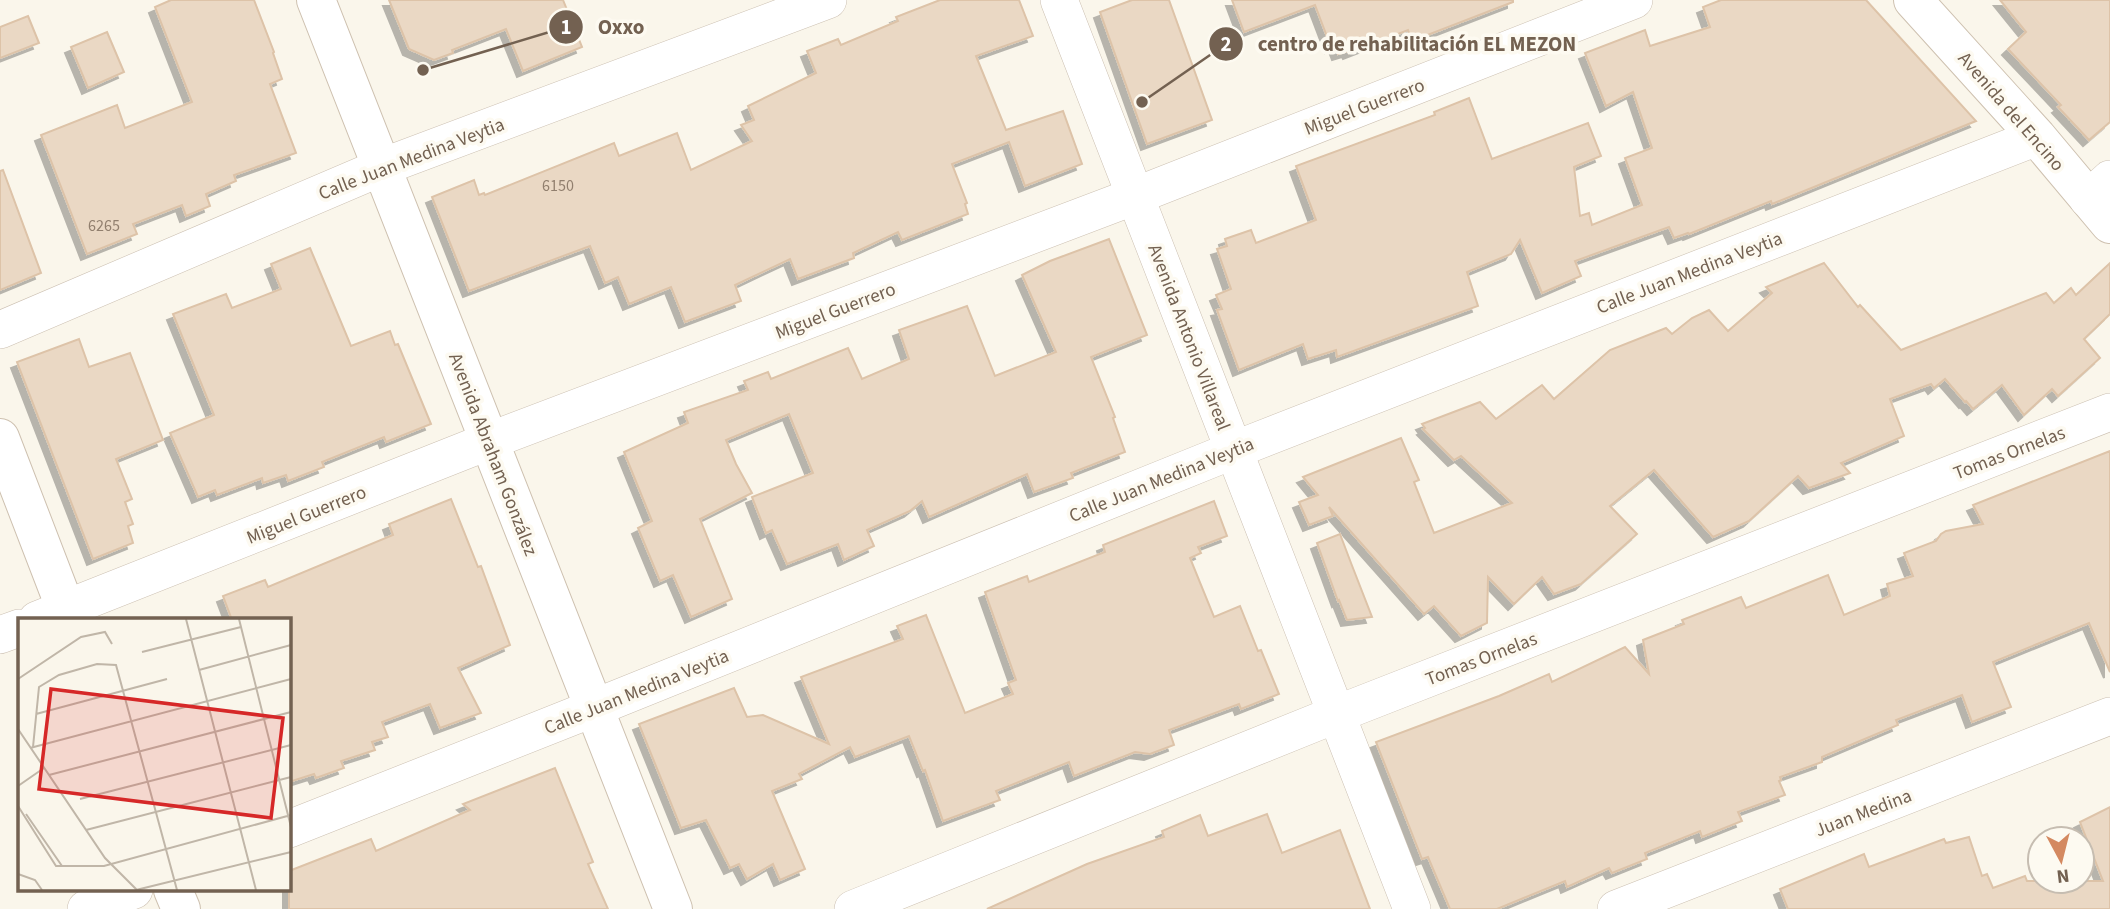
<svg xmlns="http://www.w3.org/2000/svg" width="2110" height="909" viewBox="0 0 2110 909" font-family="'Source Sans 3',sans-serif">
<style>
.building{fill:#ead8c4;stroke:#ddc3a8;stroke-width:2;filter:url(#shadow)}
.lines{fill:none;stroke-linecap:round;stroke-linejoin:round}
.street-casing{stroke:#ccc0b2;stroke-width:38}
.secondary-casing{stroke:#cec1b0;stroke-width:40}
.street{stroke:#fff;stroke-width:37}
.secondary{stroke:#fff;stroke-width:38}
.labels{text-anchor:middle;stroke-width:7;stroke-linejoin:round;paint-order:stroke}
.number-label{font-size:16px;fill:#917f6e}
.street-label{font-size:19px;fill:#736151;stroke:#fdfaf1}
.inset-road{fill:none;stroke:#c0b6a8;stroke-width:2}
.view{fill:#d62828;fill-opacity:0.15;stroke:#d62828;stroke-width:3.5}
.inset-edge{fill:none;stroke:#736151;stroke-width:3.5}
.leader{fill:none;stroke:#736151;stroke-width:2.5}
.callout-dot{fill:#736151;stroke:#fdfaf1;stroke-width:2.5}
.mark-label{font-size:21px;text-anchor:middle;font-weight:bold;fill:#fff}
.callout-label{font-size:21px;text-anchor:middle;font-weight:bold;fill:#736151;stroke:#fdfaf1;stroke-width:7;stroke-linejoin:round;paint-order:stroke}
</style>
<defs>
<filter id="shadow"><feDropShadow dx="-6" dy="6" stdDeviation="0" flood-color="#0004"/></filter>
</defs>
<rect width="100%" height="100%" fill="#faf6eb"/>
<g class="building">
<path d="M171,0H254L274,52L273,53L282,79L270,84L296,153L234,175L236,181L206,194L210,206L186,216L182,205L133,224L137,234L87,254L41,135L117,105L125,128L192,102L155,7Z"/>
<path d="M389,0H563L582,47L523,71L506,29L452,50L453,53L434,60L409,49Z"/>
<path d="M940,0H1019L1033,36L976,56L1006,130L1063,111L1082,164L1025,186L1009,142L952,164L967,203L965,204L968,214L902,240L898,232L853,253L854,258L798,279L790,259L735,285L741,301L685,322L671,287L629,304L618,277L605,283L590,246L469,291L432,197L474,180L479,195L484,193L485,195L614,143L619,156L677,133L691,170L752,141L741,125L754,120L748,106L816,73L807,51L838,39L841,45L898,21L896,17Z"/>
<path d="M1132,0H1169L1212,120L1147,144L1100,12Z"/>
<path d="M1232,0H1513V2L1412,41L1408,30L1349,53L1348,51L1338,54L1335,46L1331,47L1315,5L1244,32Z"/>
<path d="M1721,0H1866L1976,121L1772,204L1771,201L1689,234L1688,233L1674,238L1669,227L1575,261L1581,276L1542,293L1520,240L1511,254L1467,272L1478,306L1337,357L1336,350L1308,359L1303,344L1239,370L1217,310L1222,309L1216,295L1231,289L1217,249L1227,246L1225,239L1251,230L1256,243L1316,220L1296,166L1435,115L1434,112L1469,98L1492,159L1588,123L1601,156L1574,167L1580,216L1589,213L1592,225L1642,205L1625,158L1652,148L1633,92L1606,106L1585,53L1645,30L1650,46L1710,27L1703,7Z"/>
<path d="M2000,0H2110V122L2089,140L2058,107L2061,105L2008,49L2026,32Z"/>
<path d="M28,16L39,43L0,58V27Z"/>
<path d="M107,32L124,72L88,88L71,47Z"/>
<path d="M3,170L41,273L0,290V171Z"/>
<path d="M1109,239L1147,335L1091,357L1115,417L1113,418L1125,452L1071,473L1073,478L1034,492L1027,474L929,517L922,501L910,511L867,530L874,546L844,560L838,544L787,564L772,530L766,533L752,497L813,473L789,414L726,440L736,464L752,493L700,519L732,599L691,617L673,575L660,581L638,528L652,521L624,452L688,423L684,412L748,390L744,381L768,372L771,379L848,348L862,379L909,359L899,330L967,306L995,376L1056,352L1022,275L1050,261Z"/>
<path d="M310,248L351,346L390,331L395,345L398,344L431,424L386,442L384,437L322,462L324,467L288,481L286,475L263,483L262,478L217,495L215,490L198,497L170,433L214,415L173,314L226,294L232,308L281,289L271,264Z"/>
<path d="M1824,263L1858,307L1860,305L1901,350L2046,293L2054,303L2071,288L2076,295L2110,263V314L2084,339L2100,358L2058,396L2052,389L2024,415L2002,385L1973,409L1966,401L1965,402L1945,379L1934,388L1931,384L1890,399L1904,436L1841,463L1850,473L1809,488L1798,476L1749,521L1713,537L1654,470L1610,506L1637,534L1581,584L1554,594L1542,577L1514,604L1488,577L1487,623L1461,636L1434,606L1424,614L1329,507L1333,516L1309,525L1299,502L1318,495L1303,477L1401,438L1419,480L1414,482L1434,533L1512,503L1461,456L1454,460L1423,429L1425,428L1422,424L1480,402L1496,419L1542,385L1554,399L1610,350L1666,328L1672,334L1692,318L1709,310L1728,331L1772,293L1766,287Z"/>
<path d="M79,339L89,367L130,353L163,440L116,459L132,499L125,502L133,524L128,526L133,543L93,559L17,362Z"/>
<path d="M2110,451V672L2089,623L1993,662L2011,707L1972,722L1962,695L1896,720L1898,725L1822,757V762L1780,777L1781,780L1779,781L1785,795L1738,812L1742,821L1702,837L1700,831L1645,853L1647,859L1612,873L1609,868L1567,887L1565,881L1497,909H1450L1428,857L1422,859L1376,742L1499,696L1549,674L1552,682L1625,647L1649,674L1643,640L1684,624L1682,620L1741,597L1746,608L1828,575L1844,615L1890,596L1887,584L1913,576L1904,553L1936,541L1941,534L1946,531L1983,524L1973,505Z"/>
<path d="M451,499L478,567L481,566L510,645L458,668L481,713L440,728L430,704L382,722L388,737L372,742L375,750L341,761L344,768L316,778L314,774L289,782V620H232L223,596L265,580L268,587L393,535L389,524Z"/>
<path d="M1214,501L1227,536L1198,547L1201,553L1190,558L1214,617L1240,606L1258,651L1261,650L1279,694L1241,709L1239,704L1169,730L1174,745L1150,754L1135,752L1074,776L1069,762L996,791L1000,800L943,821L925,770L923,771L909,736L855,757L850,747L799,774L802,779L772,791L805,869L780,880L773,864L747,879L739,864L730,868L706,820L681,828L639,724L734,688L747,717L763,715L829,744L801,677L903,639L897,626L926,615L965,713L1013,694L1008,683L1016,680L985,592L1027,576L1029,582L1105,552L1103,545Z"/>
<path d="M1340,534L1351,563L1372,617L1347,620L1339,600L1338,601L1317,543Z"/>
<path d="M555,768L593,862L588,864L608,909H289V871L371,839L376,851L470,810L463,804Z"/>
<path d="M2110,807V909H1788L1780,889L1864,854L1869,867L1944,839L1946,843L1969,837L1982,876L1987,874L1993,888L2025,876L2027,881H2103L2080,822Z"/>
<path d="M1267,814L1282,853L1340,830L1370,909H987L1087,864L1164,837L1162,831L1200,815L1208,836Z"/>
</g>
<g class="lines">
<g class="street-casing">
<g id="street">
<path d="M1059,0L1412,909"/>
<path d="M2088,199L2110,179"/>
<path d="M0,330L382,167L828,0"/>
<path d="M37,620L489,441L1135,196L1634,0"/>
<path d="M0,635L19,628"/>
<path d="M289,829L594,708L1234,450L2037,137"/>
<path d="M86,909L134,890"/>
<path d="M853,909L1337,714L2110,412"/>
<path d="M1616,909L2110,716"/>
</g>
</g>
<g class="secondary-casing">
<g id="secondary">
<path d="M316,0L673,909"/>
<path d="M1913,0L2037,137L2110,224"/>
<path d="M0,438L70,620"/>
<path d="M173,890L181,909"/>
</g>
</g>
<use href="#street" class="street"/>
<use href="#secondary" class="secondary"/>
</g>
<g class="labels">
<g class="number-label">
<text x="558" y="191">6150</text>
<text x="104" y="231">6265</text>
</g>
<g class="street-label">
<text transform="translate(1364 106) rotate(-21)" y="7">Miguel Guerrero</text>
<text transform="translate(2012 111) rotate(49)" y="7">Avenida del Encino</text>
<text transform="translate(411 158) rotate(-21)" y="7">Calle Juan Medina Veytia</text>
<text transform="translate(1689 272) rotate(-21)" y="7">Calle Juan Medina Veytia</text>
<text transform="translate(835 310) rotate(-21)" y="7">Miguel Guerrero</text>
<text transform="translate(1190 337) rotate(69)" y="7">Avenida Antonio Villareal</text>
<text transform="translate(2009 452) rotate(-21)" y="7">Tomas Ornelas</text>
<text transform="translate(494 454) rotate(69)" y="7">Avenida Abraham González</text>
<text transform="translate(1161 479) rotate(-22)" y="7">Calle Juan Medina Veytia</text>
<text transform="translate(306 514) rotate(-22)" y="7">Miguel Guerrero</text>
<text transform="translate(1481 658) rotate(-21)" y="7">Tomas Ornelas</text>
<text transform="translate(636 691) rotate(-22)" y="7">Calle Juan Medina Veytia</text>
<text transform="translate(1863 812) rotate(-21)" y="7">Juan Medina</text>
</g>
</g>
<g transform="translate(18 618)">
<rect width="273" height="273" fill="#faf6eb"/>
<path class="inset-road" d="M168,1L238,272M221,1L273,209M124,34L223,9M181,52L273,27M0,61L63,19L87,14L94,26M18,96L149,61M0,111L87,240L119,272M15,129L21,69L41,57L79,46L98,47L159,272M12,130L273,61M31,157L273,94M0,168L26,150M62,181L273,127M0,188L38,248H86L273,197M8,196L44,248M68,212L273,159M0,256L17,262L24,272M118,272L273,234"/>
<path class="view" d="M33,71L265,100L253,200L21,171Z"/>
<rect width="273" height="273" class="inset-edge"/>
</g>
<path class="leader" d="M423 70L566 27M1142 102L1226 44"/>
<g class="callout-dot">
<circle cx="423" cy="70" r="7"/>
<circle cx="1142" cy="102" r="7"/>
<circle cx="566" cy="27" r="18"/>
<circle cx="1226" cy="44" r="18"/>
</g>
<g class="mark-label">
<text x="566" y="34">1</text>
<text x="1226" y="51">2</text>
</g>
<g class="callout-label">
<text x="621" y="34">Oxxo</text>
<text x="1417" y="51">centro de rehabilitación EL MEZON</text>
</g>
<g transform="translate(2061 860) rotate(173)"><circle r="33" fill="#fdfaf1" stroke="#c6bdb1" stroke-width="2"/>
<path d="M0-5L12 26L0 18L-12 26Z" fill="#d48960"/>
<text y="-10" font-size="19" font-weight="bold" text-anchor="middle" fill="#736151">N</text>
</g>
</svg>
